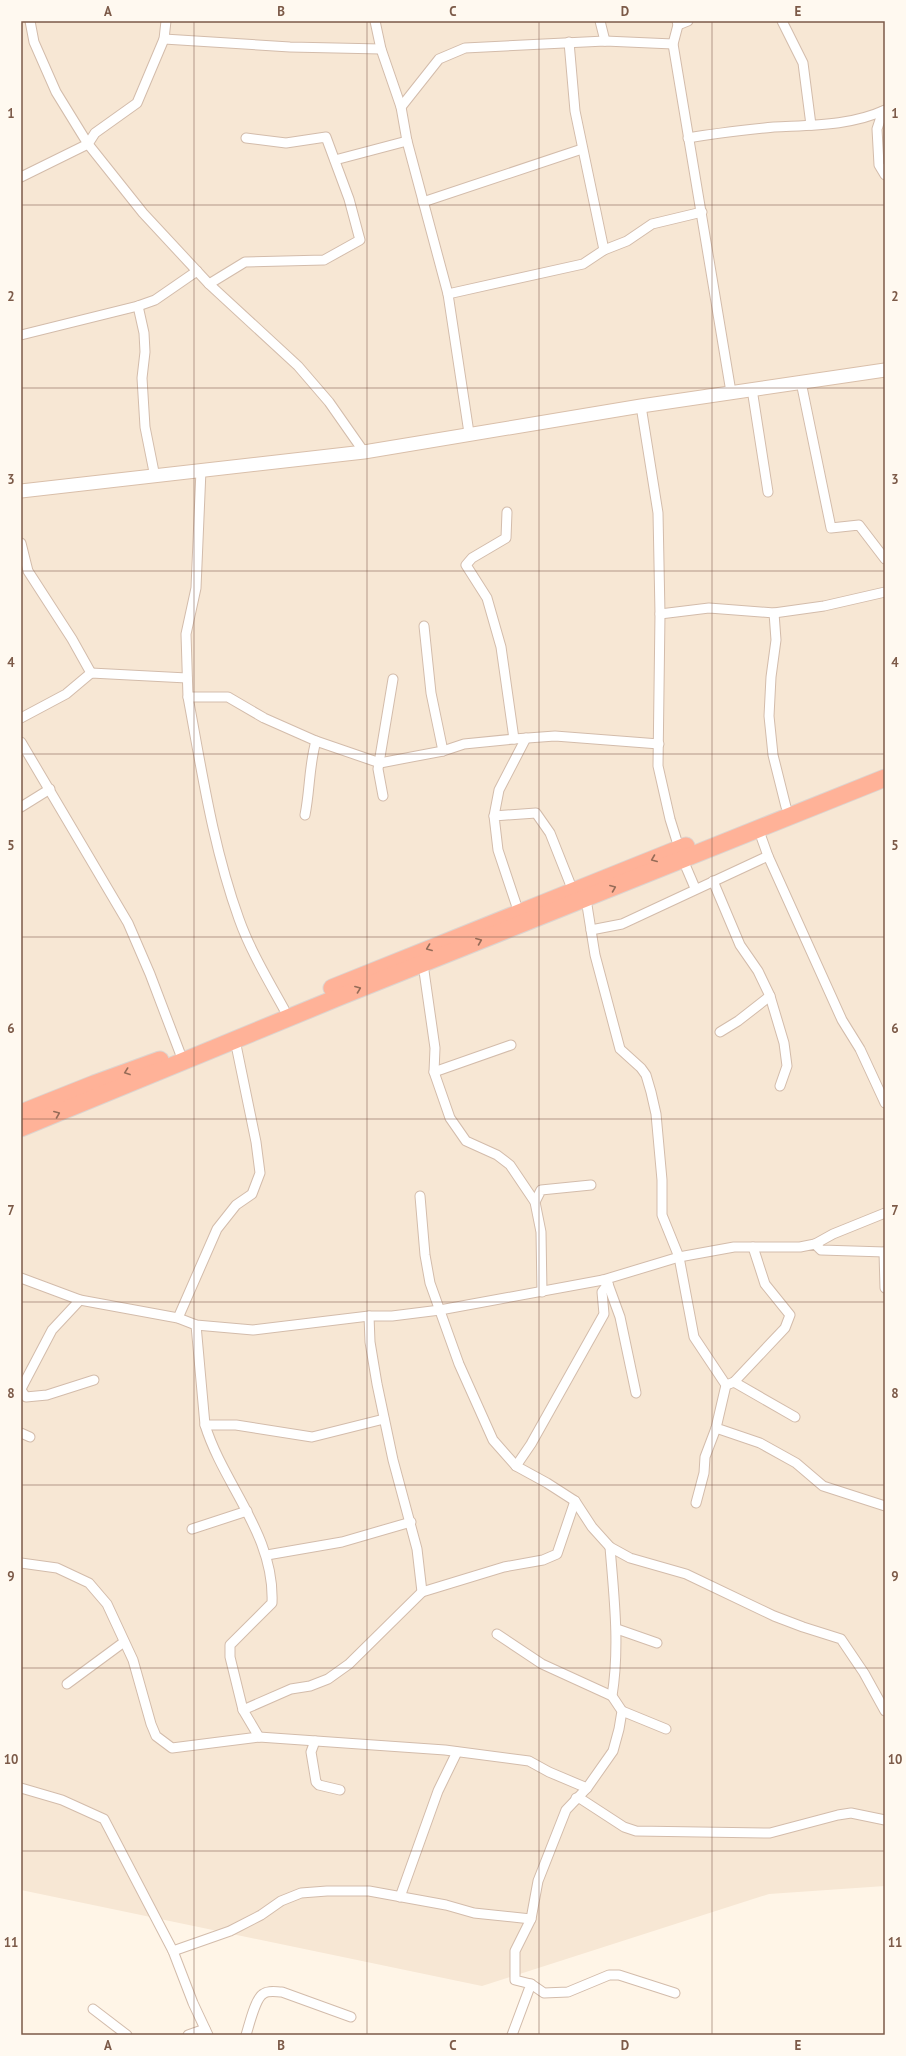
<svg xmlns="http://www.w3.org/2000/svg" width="906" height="2056" viewBox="0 0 906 2056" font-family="'PT Sans',sans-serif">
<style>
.residential{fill:#f7e7d4}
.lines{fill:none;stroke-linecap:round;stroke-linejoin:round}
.street-casing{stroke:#d3bcab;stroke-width:11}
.secondary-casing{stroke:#d9bfaa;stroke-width:15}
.highway-casing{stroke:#ddd4cf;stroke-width:19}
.street{stroke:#fff;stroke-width:9}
.secondary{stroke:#fff;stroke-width:13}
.highway{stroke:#ffb298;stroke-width:17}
.oneway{stroke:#966c58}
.grid{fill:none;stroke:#7c5a48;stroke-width:1;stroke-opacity:0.55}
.neatline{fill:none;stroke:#7c5a48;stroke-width:1.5}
.grid-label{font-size:13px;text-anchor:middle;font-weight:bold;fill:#7c5a48}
</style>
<rect width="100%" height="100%" fill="#fff5e7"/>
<path class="residential" d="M21,21H885V1886L769,1894L482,1986L21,1890Z"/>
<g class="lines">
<g class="street-casing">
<g id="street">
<path d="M30,21L34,42L56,92L88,144L143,213L209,284L298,366L329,402L364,452"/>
<path d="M375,21L381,49L401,107L407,141L448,294L469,433"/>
<path d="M600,21L605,41"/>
<path d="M677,21L678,25L673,44L731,392"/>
<path d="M782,21L803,63L811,125"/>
<path d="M678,25L688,21"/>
<path d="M164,39L290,47L381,49"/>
<path d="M569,42L575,111L604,250"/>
<path d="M401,107L439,59L465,48L605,41L673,44"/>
<path d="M883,111L877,129L879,165L885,175"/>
<path d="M688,138C717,133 745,130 774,127C811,125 850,126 885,110"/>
<path d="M335,160L407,141"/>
<path d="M21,177L88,144L95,133L137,103L164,39L166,21"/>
<path d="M423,202L582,149"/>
<path d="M209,284L245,262L324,260L360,240L349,199L326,137L286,143L246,138"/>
<path d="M448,294L583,264L604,250L627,241L652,224L702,212"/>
<path d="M138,306L144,333L145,352L142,378L145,427L155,477"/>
<path d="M21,335L138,306L155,300L197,271"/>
<path d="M801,382L831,528L859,525L885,559"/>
<path d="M752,389L768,492"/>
<path d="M641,406L658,513L660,614L658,766L670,819L679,848"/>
<path d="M507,512L506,538L472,558L466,565L487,598L501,647L514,739"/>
<path d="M21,543L28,571L72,639L91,673"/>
<path d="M774,613L824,606L885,592"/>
<path d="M660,614L709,608L774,613L776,640L771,677L769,716L773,755L786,807"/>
<path d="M424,626L431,693L443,751"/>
<path d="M188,697L186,634L196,588L201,470"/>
<path d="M21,718L66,694L91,673L187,678"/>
<path d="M21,742L128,923L150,974L180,1053"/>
<path d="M383,796L378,769L393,679"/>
<path d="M21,807L50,789"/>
<path d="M305,815C310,790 309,765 316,741"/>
<path d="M494,816L499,790L526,738"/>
<path d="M758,828L768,856L842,1020L860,1049L885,1103"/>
<path d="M683,860L695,888"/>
<path d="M713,881L740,945L758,971L770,996L784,1043L787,1066L780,1086"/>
<path d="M586,899L595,955L620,1049L641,1068L646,1075L651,1092L656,1114L662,1180V1215L679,1257L694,1337L726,1385L716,1428L760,1443L796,1463L823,1486L885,1506"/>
<path d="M519,913L498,850L494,816L536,813L550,833L573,891"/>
<path d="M591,930L622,924L768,856"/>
<path d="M423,964L435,1048L434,1072L450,1118L466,1141L497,1155L510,1165L535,1202L541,1232L542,1292"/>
<path d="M284,1009C268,980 250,950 239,919C213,847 202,772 188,697H228L264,718L316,741L380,763L443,751L464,744L514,739L555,736L659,744"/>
<path d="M720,1032L738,1021L770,996"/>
<path d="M434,1072L511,1045"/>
<path d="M420,1196L425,1255L430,1283L459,1364L493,1440L516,1466L547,1483L575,1501L592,1527L610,1547L630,1558L686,1574L774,1616L803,1627L841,1639L864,1673L885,1711"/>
<path d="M535,1202L541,1190L591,1185"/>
<path d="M815,1244L833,1234L885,1213"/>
<path d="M884,1252L885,1288"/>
<path d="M21,1278L80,1300L178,1318L196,1325L253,1330L369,1316H392L440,1310L603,1280L679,1257L734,1247H800L815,1244L821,1250L885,1252"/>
<path d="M608,1284L620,1317L636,1393"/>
<path d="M369,1316L370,1342L377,1384L393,1460L417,1549L422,1592"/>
<path d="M178,1318L217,1229L236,1205L252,1194L260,1173L256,1142L235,1040"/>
<path d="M196,1325L205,1425C224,1486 275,1535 272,1603L230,1645V1657L243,1710L259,1737"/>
<path d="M734,1382L785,1328L790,1315L765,1284L753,1247"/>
<path d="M729,1384L734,1382L795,1417"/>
<path d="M21,1389L52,1330L80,1300"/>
<path d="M21,1390L26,1397L47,1395L94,1380"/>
<path d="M205,1425H236L312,1437L384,1419"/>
<path d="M21,1433L30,1437"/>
<path d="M516,1466L531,1444L604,1314L602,1292L608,1284L603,1280"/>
<path d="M696,1503L704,1473L705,1457L716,1428"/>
<path d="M192,1529L247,1511"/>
<path d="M267,1555L342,1542L411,1522"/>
<path d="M21,1563L57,1568L89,1583L107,1604L133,1660L151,1724L156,1736L172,1748L259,1737L445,1750L529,1761L549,1772L587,1788"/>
<path d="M617,1629L657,1643"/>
<path d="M497,1634L542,1664L612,1696"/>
<path d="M67,1684L124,1642"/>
<path d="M243,1710L291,1689L310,1686L328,1679L349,1664L422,1592L504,1567L543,1560L557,1554L575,1501"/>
<path d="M622,1711L666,1729"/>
<path d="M315,1741L311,1752L316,1782L319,1785L340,1790"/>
<path d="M21,1788L62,1800L104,1819L173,1951L193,2003L208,2035"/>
<path d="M576,1798L581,1799L624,1827L636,1831L770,1833L838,1815L851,1813L885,1820"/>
<path d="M400,1897L438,1791L457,1752"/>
<path d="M173,1951L230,1931L261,1915L281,1901L301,1893L327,1891H369L446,1905L474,1913L531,1919"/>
<path d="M531,1984L544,1993L568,1992L609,1975H619L675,1993"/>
<path d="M93,2009L127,2035"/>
<path d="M188,2035L205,2029"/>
<path d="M246,2035C249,2026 255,1999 263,1994C268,1990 276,1992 282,1992L351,2017"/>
<path d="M512,2035L531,1984L515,1980V1951L531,1919L538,1881L566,1810L587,1788L613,1751L619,1729L622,1711L612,1696C620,1646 614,1597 610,1547"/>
</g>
</g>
<g class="secondary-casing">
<path id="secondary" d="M21,491L364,452L641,406L885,370"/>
</g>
<g class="highway-casing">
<g id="highway">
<path d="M332,988L686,846"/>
<path d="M21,1113L94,1084L160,1060"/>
<path d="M21,1128L339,997L885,778"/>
</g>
</g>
<use href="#street" class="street"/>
<use href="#secondary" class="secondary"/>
<use href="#highway" class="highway"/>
</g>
<defs><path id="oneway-chevron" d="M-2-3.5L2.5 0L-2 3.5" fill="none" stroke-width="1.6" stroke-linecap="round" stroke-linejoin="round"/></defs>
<g class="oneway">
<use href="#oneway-chevron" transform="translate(654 859) rotate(158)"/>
<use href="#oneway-chevron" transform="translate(613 888) rotate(-22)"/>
<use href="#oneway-chevron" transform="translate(479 941) rotate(-22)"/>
<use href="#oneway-chevron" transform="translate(429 948) rotate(159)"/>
<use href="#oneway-chevron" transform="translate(358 989) rotate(-21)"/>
<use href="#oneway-chevron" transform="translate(127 1072) rotate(160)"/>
<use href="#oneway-chevron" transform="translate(57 1114) rotate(-22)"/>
</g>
<path class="grid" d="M194,21V2035M367,21V2035M539,21V2035M712,21V2035M21,205H885M21,388H885M21,571H885M21,754H885M21,937H885M21,1119H885M21,1302H885M21,1485H885M21,1668H885M21,1851H885"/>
<rect width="906" height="2056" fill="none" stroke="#fff9f0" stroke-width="44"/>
<rect x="22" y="22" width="862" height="2012" class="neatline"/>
<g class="grid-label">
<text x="108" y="16">A</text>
<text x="281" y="16">B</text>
<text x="453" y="16">C</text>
<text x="625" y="16">D</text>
<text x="798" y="16">E</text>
<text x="11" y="118">1</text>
<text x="895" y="118">1</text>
<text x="11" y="301">2</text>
<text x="895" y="301">2</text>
<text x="11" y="484">3</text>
<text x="895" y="484">3</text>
<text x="11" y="667">4</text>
<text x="895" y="667">4</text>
<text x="11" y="850">5</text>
<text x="895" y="850">5</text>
<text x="11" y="1033">6</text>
<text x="895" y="1033">6</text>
<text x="11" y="1215">7</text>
<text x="895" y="1215">7</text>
<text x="11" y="1398">8</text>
<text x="895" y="1398">8</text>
<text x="11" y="1581">9</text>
<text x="895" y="1581">9</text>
<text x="11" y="1764">10</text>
<text x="895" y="1764">10</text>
<text x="11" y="1947">11</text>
<text x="895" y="1947">11</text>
<text x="108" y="2050">A</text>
<text x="281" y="2050">B</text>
<text x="453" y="2050">C</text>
<text x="625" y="2050">D</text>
<text x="798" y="2050">E</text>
</g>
</svg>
